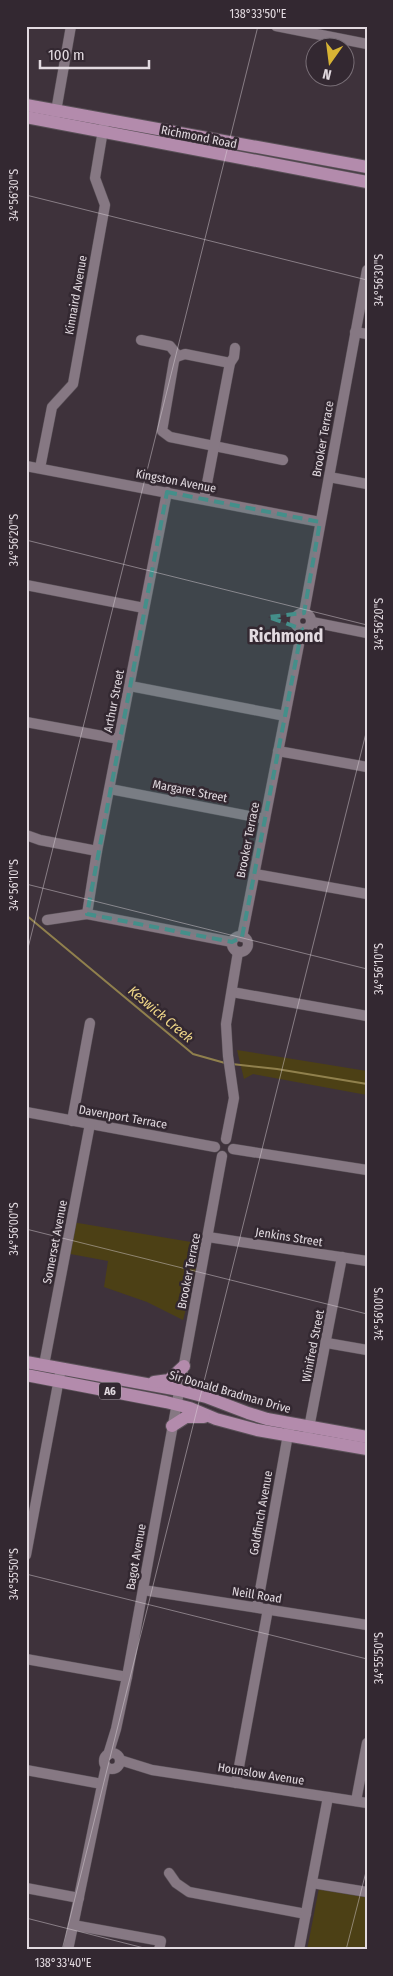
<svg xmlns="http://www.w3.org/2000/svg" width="393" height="1976" viewBox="0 0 393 1976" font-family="'Fira Sans Condensed',sans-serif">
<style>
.green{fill:#4c4015}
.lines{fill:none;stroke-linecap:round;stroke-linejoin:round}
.stream{stroke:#90804d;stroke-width:2}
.minor-casing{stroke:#595057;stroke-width:11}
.major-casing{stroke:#595057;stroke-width:14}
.minor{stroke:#867883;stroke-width:10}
.major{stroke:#b38bac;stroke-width:12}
.marked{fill:#448f8a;fill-opacity:0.2;stroke:#448f8a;stroke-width:4;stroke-dasharray:10 6;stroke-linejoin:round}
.ticks{fill:none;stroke:#e2dae0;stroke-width:1;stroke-opacity:0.45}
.labels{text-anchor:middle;stroke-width:5;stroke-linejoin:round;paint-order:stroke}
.shield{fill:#332831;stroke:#aea5ac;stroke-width:1}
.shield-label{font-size:11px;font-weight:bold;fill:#e2dae0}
.street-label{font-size:12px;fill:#e2dae0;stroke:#332831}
.water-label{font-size:14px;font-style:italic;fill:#f1d889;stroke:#332831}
.district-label{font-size:18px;font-weight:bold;fill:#e2dae0;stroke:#332831}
.neatline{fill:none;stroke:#e2dae0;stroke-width:2}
.ticks-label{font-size:12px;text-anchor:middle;fill:#e2dae0}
</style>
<rect width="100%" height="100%" fill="#3e323b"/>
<g class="green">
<path d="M237,1050L367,1071V1095L253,1074L244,1079Z"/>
<path d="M72,1222L203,1244L183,1320L147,1302L104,1287L108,1261L65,1253Z"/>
<path d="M319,1888L367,1895V1950H307Z"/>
</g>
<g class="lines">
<g class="stream">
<path d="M26,915L193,1054L225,1063"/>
<path d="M232,1064L277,1069L367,1084"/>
</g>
<g class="minor-casing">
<g id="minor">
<path d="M276,26L367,44"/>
<path d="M55,117L71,26"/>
<path d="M355,332L367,334"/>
<path d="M141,340L170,346L178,356"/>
<path d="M230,363L185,354L176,357L174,361L162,431L170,437L283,460"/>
<path d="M26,466L320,522"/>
<path d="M40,468L52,407L73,384L105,205L95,178L104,124"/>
<path d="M329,477L367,484"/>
<path d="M167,492L97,851L87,914L232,942"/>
<path d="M204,499L230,363L234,357L235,348"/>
<path d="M26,585L144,608"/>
<circle cx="303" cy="621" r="8"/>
<path d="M304,613L367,270"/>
<path d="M312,622L367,633"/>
<path d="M130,686L285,716"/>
<path d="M26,722L119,739"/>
<path d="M278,751L367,767"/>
<path d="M110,789L265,819"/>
<path d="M26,835L40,840L97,851"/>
<path d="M255,874L367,894"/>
<path d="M47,920L87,914"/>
<circle cx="240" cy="944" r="8"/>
<path d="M242,937L302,629"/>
<path d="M232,992L367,1016"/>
<path d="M26,1112L215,1147"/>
<path d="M72,1121L90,1023"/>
<path d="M226,1139L234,1098L228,1056L226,1024L238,952"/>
<path d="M233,1149L367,1170"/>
<path d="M208,1237L367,1261"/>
<path d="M327,1343L367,1350"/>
<path d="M44,1365L90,1124"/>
<path d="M308,1433L342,1257"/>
<path d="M26,1555L61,1368"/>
<path d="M143,1590L367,1625"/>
<path d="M257,1607L289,1429"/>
<path d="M26,1659L127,1677"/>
<circle cx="112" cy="1761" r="8"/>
<path d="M108,1755L116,1729L127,1677L222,1156"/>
<path d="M120,1760L152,1770L367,1803"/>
<path d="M26,1770L102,1784"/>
<path d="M236,1783L268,1609"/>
<path d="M356,1801L367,1743"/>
<path d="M169,1873L176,1883L189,1892L306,1914"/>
<path d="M312,1883L367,1892"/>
<path d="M26,1888L79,1898"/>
<path d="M73,1925L161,1941L159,1950"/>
<path d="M68,1950L106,1766"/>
<path d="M299,1950L328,1797"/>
</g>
</g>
<g class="major-casing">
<g id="major">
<path d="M26,105L367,167"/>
<path d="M26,117L367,182"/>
<path d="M26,1362L179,1390L206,1397L248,1413L267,1419L367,1437"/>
<path d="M26,1375L166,1402L190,1408L216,1419L257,1430L367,1449"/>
<path d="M154,1382L169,1380L184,1366"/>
<path d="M172,1426L186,1417H204"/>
</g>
</g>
<use href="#minor" class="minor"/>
<use href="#major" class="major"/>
</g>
<path class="marked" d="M167,492L320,522L304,613L268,617L302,629L242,937L232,942L87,914Z"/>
<path class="ticks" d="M26,195L367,280M26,540L367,625M26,884L367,969M26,956L258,26M26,1229L367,1314M26,1574L367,1659M26,1918L152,1950M62,1950L367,729M346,1950L367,1868"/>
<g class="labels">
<rect class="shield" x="99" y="1382.5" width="22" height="17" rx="4"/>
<g class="shield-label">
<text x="110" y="1395">A6</text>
</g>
<g class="street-label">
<text transform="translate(199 137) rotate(11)" y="4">Richmond Road</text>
<text transform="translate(76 295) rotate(-80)" y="4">Kinnaird Avenue</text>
<text transform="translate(323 439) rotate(-80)" y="4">Brooker Terrace</text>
<text transform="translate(176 481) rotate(11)" y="4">Kingston Avenue</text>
<text transform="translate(114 701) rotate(-79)" y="4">Arthur Street</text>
<text transform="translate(190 791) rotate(11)" y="4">Margaret Street</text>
<text transform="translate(248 840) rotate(-79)" y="4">Brooker Terrace</text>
<text transform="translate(123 1117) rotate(10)" y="4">Davenport Terrace</text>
<text transform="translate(289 1237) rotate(9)" y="4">Jenkins Street</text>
<text transform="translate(55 1242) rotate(-79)" y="4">Somerset Avenue</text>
<text transform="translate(189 1271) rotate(-79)" y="4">Brooker Terrace</text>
<text transform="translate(313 1346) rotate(-79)" y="4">Winifred Street</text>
<text transform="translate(230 1392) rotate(16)" y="4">Sir Donald Bradman Drive</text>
<text transform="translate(261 1513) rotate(-80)" y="4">Goldfinch Avenue</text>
<text transform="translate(136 1557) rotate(-80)" y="4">Bagot Avenue</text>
<text transform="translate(257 1595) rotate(9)" y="4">Neill Road</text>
<text transform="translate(261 1774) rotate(9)" y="4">Hounslow Avenue</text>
</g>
<g class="water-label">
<text transform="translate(161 1014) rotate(40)" y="5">Keswick Creek</text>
</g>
<g class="district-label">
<text x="286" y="642">Richmond</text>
</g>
</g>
<rect width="393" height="1976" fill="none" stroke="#332831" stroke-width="55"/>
<g transform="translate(330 62) rotate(194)"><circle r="24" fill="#332831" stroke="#796f77"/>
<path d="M0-4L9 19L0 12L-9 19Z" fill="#d8b434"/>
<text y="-8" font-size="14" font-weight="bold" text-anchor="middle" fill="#e2dae0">N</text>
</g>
<path d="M40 60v8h109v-8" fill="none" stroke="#e2dae0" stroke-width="2.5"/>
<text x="48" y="60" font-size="15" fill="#e2dae0" stroke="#332831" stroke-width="4" paint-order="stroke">100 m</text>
<rect x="28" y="28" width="338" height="1920" class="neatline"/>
<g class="ticks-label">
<text x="258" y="18">138°33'50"E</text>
<text transform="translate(14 195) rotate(-90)" y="4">34°56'30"S</text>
<text transform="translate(379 280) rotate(-90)" y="4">34°56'30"S</text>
<text transform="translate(14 540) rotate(-90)" y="4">34°56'20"S</text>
<text transform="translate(379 624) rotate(-90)" y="4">34°56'20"S</text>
<text transform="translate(14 885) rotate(-90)" y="4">34°56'10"S</text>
<text transform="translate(379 969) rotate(-90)" y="4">34°56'10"S</text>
<text transform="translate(14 1229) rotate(-90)" y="4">34°56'00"S</text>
<text transform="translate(379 1314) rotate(-90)" y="4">34°56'00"S</text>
<text transform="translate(14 1574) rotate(-90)" y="4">34°55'50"S</text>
<text transform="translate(379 1658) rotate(-90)" y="4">34°55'50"S</text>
<text x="63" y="1967">138°33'40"E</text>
</g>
</svg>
